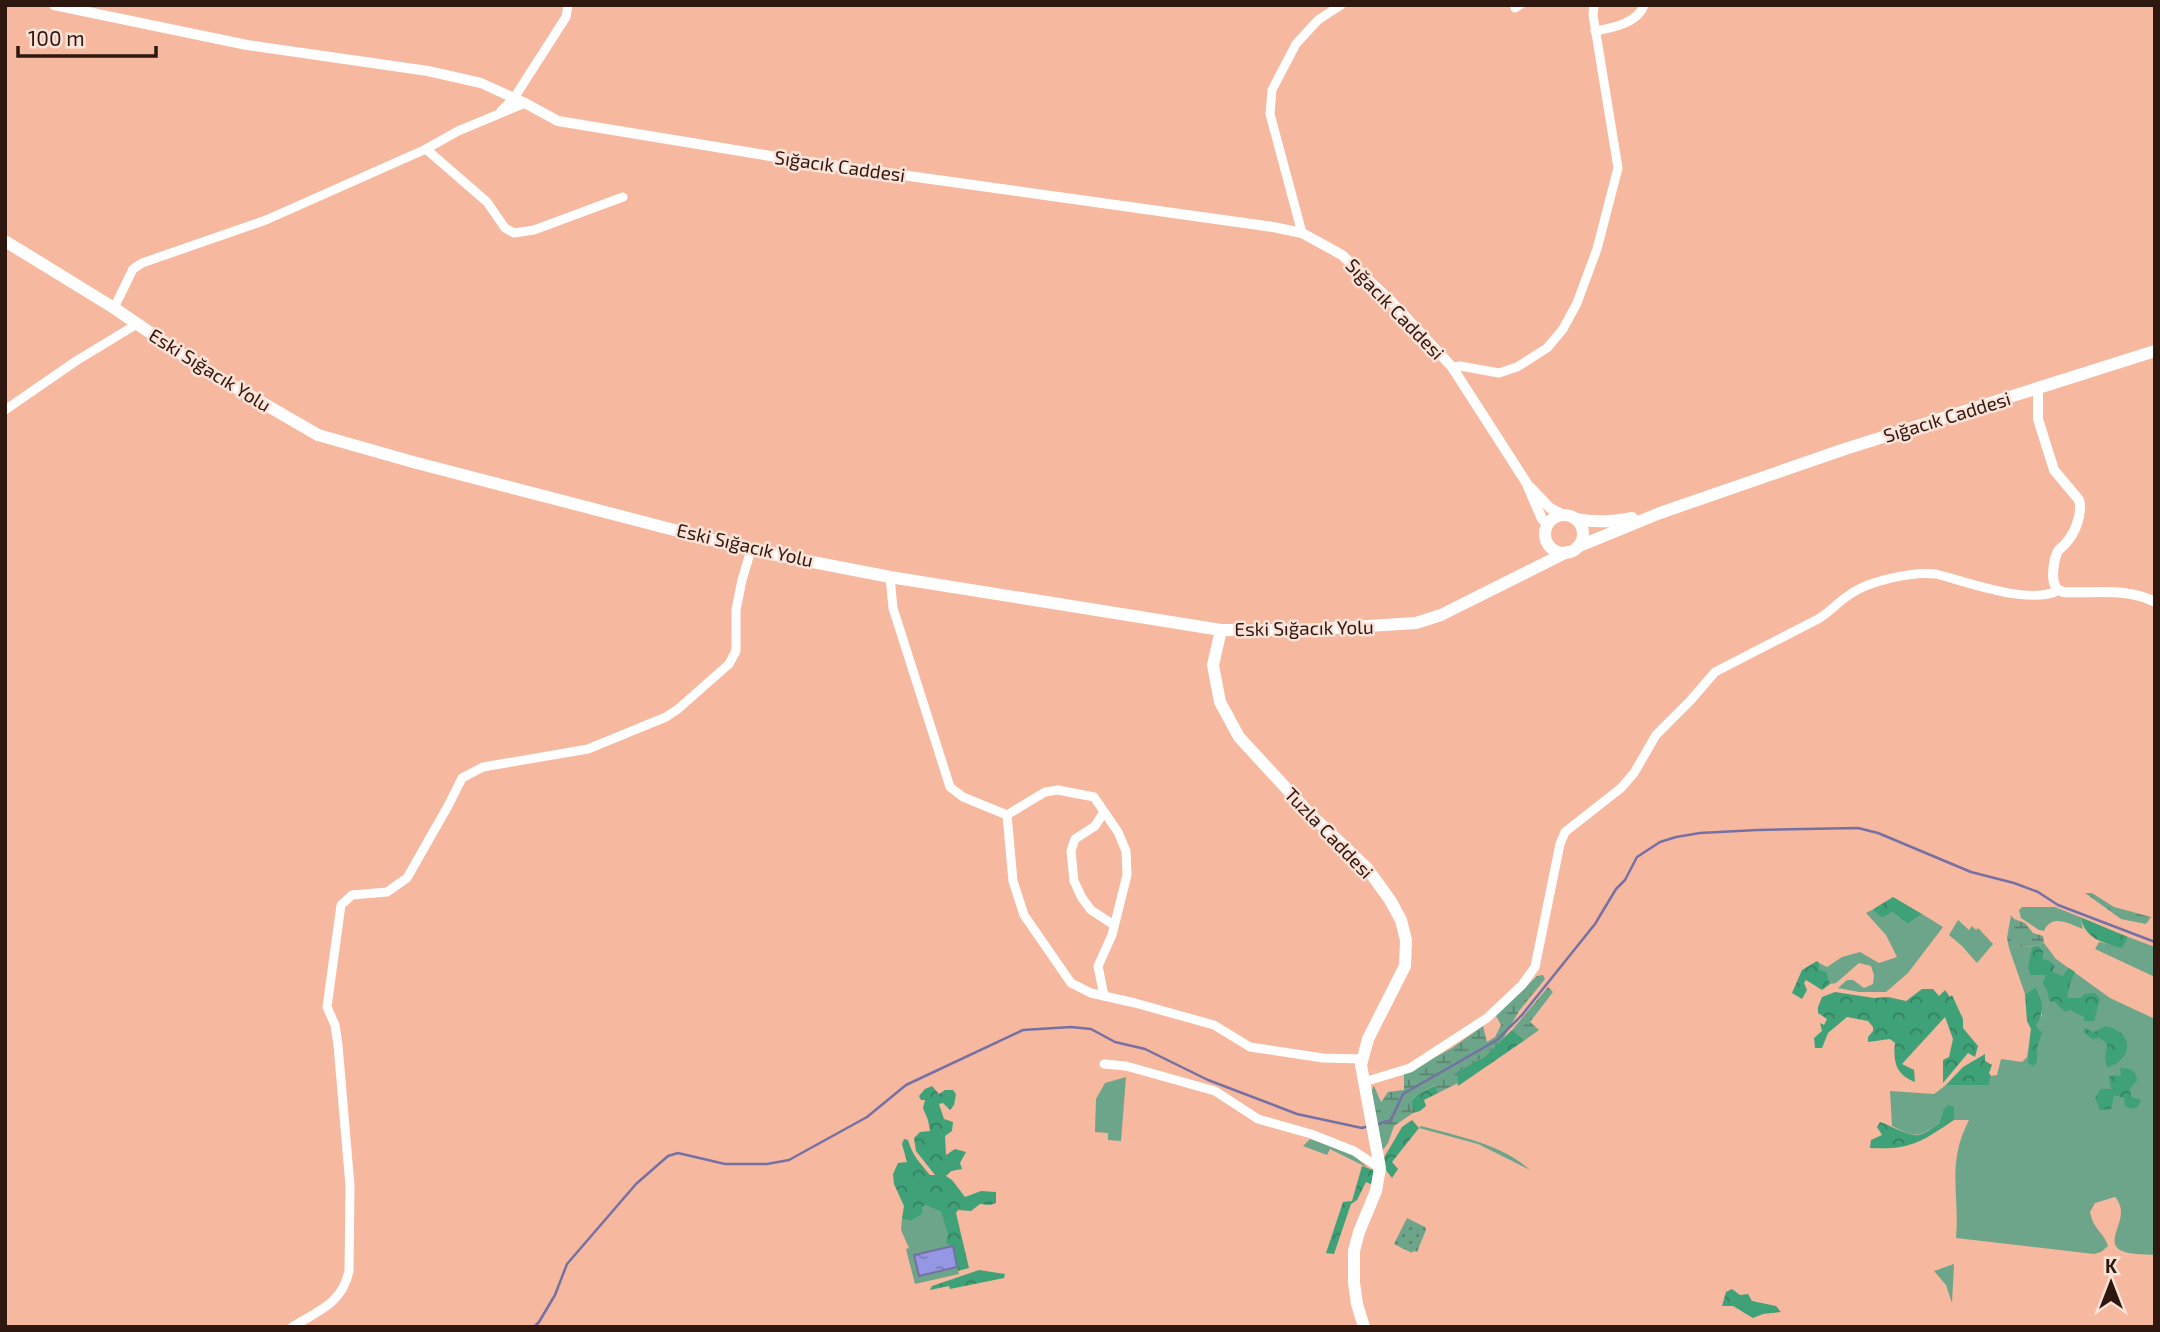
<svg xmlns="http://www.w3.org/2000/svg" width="2160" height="1332" viewBox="0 0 2160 1332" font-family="'Exo 2',sans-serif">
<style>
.grass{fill:#6ca589}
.forest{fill:url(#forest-crowns)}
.wetland{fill:url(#wetland-marsh)}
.garden{fill:url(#garden-dots)}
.water{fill:url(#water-ripples);stroke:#7671a4;stroke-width:2}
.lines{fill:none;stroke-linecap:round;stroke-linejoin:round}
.stream{stroke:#7671a4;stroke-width:2.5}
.minor{stroke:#fff;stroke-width:9}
.tertiary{stroke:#fff;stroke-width:10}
.secondary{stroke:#fff;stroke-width:12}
.labels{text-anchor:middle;stroke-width:5;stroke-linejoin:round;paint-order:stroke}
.street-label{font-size:19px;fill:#2e170e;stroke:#fde2d8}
</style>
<defs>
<pattern id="forest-crowns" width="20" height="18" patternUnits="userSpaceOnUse" patternTransform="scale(1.75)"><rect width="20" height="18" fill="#3ea177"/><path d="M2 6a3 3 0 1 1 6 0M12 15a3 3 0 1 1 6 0" fill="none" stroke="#348260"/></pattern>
<pattern id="wetland-marsh" width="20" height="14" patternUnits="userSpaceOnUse" patternTransform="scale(1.75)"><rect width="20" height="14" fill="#6ca589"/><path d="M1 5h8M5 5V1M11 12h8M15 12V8" fill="none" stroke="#59856e"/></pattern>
<pattern id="garden-dots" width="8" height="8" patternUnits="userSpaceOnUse" patternTransform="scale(1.75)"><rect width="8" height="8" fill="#6ca589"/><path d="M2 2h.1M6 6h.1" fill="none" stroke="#59856e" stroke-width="1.8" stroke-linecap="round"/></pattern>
<pattern id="water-ripples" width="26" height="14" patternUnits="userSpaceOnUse" patternTransform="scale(1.75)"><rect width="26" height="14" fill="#9597e4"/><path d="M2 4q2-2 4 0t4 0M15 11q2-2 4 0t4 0" fill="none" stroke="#7a7ab7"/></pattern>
</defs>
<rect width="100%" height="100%" fill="#f6b89f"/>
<g class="grass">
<path d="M2022,907H2055L2080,917L2083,929C2069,924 2052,913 2044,931L2039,930L2021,918L2019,910Z"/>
<path d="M1872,910L1882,918L1892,912L1908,924L1922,914L1943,927L1908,973L1886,992H1859L1838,988L1847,980H1853L1864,988L1873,984L1874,975L1871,966L1859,963L1836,983L1830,984L1827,972L1818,971L1819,963L1827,967L1842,957L1860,952L1879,963L1897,957L1886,935L1866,913Z"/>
<path d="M1958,920L1969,930L1972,926L1976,930L1978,928L1993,944L1977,963L1962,946L1949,935Z"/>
<path d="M2128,937L2155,947V977L2095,949L2099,942L2122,947Z"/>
<path d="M2044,943L2056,959L2110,998L2155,1019V1255C2145,1254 2128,1255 2120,1250C2103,1239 2133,1217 2115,1197L2095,1203L2090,1212C2094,1231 2103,1231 2108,1246L2101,1252L2094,1254L1956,1238C1960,1193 1946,1164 1969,1120H1954V1107L1943,1110L1939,1124C1916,1137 1917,1139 1892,1126L1890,1091L1934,1094L1946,1085H1989L1991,1076L1997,1075L2001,1059L2022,1062L2027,1057L2031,1029L2042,1015L2040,996L2036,987L2025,994L2009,948C2023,945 2030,949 2044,943Z"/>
<path d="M1126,1077L1121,1141L1108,1140V1133L1095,1132L1096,1099L1105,1083Z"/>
<path d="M1421,1126C1457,1136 1502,1144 1530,1170L1478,1144L1419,1128Z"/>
<path d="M1310,1139L1351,1153L1368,1168L1330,1149L1327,1155L1303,1146Z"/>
<path d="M925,1205L941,1212L953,1246L914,1255L919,1275L957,1267L959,1274L915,1284L906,1249L909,1248L901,1230L902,1218L910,1221Z"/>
<path d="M1954,1264L1952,1303L1946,1285L1934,1271Z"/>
</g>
<g class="forest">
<path d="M1893,897L1922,914L1908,924L1892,912L1882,918L1872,910Z"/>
<path d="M2080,917L2128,937L2122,948C2101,942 2087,940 2080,917Z"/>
<path d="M2038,946L2043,951V959L2050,961L2055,966L2052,972L2063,976L2069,968L2075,972L2070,984L2067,998H2080L2085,994L2095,993L2100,999L2094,1021H2084V1017L2070,1010L2065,1012L2055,1002L2049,1001L2048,993L2043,983L2046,975H2030L2028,968L2032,948Z"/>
<path d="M1817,961L1819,963V970L1827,972L1830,984L1822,990L1806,980L1804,983L1807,990L1802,999L1792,993L1802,970Z"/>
<path d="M2036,987C2043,1002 2045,1011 2036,1026L2042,1033L2037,1048V1062L2033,1066L2028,1063L2031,1029L2027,1021L2025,994Z"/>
<path d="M1922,989H1933L1939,996L1945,990L1950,997L1952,995L1963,1019V1028L1978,1046L1975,1057L1968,1053L1943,1083V1060L1949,1057L1953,1039L1945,1017L1902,1064L1914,1070L1915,1082C1896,1075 1893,1062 1895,1043L1890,1039L1868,1042V1037L1873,1031V1027L1868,1021L1847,1017L1828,1033L1822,1048H1815L1814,1038L1822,1031L1820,1023L1824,1025L1827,1019L1818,1013V1007L1822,997L1835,992L1874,998L1888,997L1906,1001Z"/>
<path d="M2106,1026C2111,1028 2118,1030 2121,1033C2135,1047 2123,1064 2107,1067L2105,1059L2107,1044L2100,1038L2092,1039L2084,1032V1028L2094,1032Z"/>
<path d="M1512,1030L1525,1040L1458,1086L1456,1072L1484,1057Z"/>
<path d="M1985,1054V1061L1992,1065L1989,1073L1991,1076L1989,1085H1946L1963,1067Z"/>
<path d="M2120,1068L2131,1069L2136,1074L2137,1081L2130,1088L2131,1097L2141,1100L2138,1107L2130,1109L2125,1105L2124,1098L2114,1095L2111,1109L2100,1110L2095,1098L2101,1089H2111L2109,1077L2114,1075L2121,1076Z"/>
<path d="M1436,1085L1438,1093L1424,1100L1426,1106L1420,1111L1413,1113L1411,1101L1418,1094Z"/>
<path d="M932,1086L939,1094L945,1090H953L956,1094L954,1105L950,1110L943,1103L939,1104L944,1119L953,1122L952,1131L945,1136L946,1155L955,1149L966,1152L960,1163L962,1169L951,1171L946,1176L952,1180L965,1197L981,1191L996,1192V1203L990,1205L980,1204L971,1211L958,1210L956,1213L969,1268L958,1271L953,1247L946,1243L948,1234L941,1212L925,1205L922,1208V1214L910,1221L902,1218L904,1206L894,1184L893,1174L898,1163L907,1162L902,1144L904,1139L908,1140C912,1155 920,1163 930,1175H935L916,1151L914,1138L920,1132L930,1131L928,1120L923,1108L925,1100H921L919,1096L925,1089Z"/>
<path d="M1948,1105L1954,1107V1120C1921,1142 1911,1150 1870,1148L1871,1140L1882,1135L1877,1127L1880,1122C1890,1125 1909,1137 1918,1135C1925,1134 1933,1127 1939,1124L1943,1110Z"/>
<path d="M1412,1120L1419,1128L1392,1162L1398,1169L1392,1178L1386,1170L1382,1161L1402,1127Z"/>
<path d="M1362,1166L1373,1170L1376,1175L1375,1186L1366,1182L1357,1200L1351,1204L1334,1254L1326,1253L1343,1202L1352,1201Z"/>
<path d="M979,1270L1005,1274L1004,1278L950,1289L949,1286L930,1290L932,1286Z"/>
<path d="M1732,1289L1740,1295L1748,1294L1752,1301L1776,1306L1781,1312L1763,1314L1753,1318L1733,1306H1722L1726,1292Z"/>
</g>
<g class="wetland">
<path d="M2085,893H2092L2114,907L2151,917L2146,924L2121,919Z"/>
<path d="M2011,915L2014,919L2025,923L2033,933L2043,936L2044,943C2030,949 2023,945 2009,948L2007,938Z"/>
<path d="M1543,975L1545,979L1519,1011L1503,1039L1484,1057L1457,1072L1458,1083L1438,1093L1435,1085L1418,1094L1411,1101L1413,1113L1394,1126L1388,1143L1381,1152L1368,1097L1374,1086L1381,1102L1388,1092L1404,1090V1074L1452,1048L1483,1026L1487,1042L1495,1037L1501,1025L1496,1016L1537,976Z"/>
<path d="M1548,987L1553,992L1530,1022L1539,1030L1525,1040L1512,1030Z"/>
</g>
<path class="garden" d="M1407,1218L1425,1227L1426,1230L1417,1252L1413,1251L1412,1253L1394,1244Z"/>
<path class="water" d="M953,1246L957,1267L919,1276L914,1255Z"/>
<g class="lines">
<g class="stream">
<path d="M1375,1125L1391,1120L1403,1094L1497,1040L1522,1015L1595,924L1616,889L1625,880L1637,857L1660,842L1676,837L1700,833L1757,830L1858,828L1878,833L1971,872L2014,883L2038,892L2058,905L2155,942"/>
<path d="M534,1327L539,1322L555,1295L567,1264L636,1184L668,1156L678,1153L725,1164H767L789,1160L867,1117L906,1085L1023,1030L1071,1027L1091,1029L1115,1042L1145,1049L1208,1080L1297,1114L1362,1128L1369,1126"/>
</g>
<g class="minor">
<path d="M1515,8L1520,5"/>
<path d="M1595,31C1612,28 1638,23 1644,5"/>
<path d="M501,111L514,98L566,17L568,5"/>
<path d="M426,149L487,202L505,228L514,233L534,230L623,197"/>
<path d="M1302,233L1270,114L1272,90L1296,44L1318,20L1341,5"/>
<path d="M114,308L133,269L142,263L266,220L426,149L458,131L525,103"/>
<path d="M1452,367L1460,366L1499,373L1517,367L1547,348L1563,329L1577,303L1597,249L1618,168L1593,15L1594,5"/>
<path d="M5,410L76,361L137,324"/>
<path d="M890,577L893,608L950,787L963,797L1007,815L1013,881L1024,915L1071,983L1091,993L1135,1003L1214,1025L1250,1047L1323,1058L1362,1059"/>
<path d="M1104,812L1095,826L1075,839L1071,851L1074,881L1082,898L1091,910L1114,925"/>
<path d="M1007,815L1045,792L1058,790L1094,797L1118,832L1126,851L1127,875L1112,935L1098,966L1104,996"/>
<path d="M1104,1064L1126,1066L1215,1091L1258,1119L1311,1134L1354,1151L1380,1168"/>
<path d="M1364,1082L1410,1068L1487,1018L1522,985L1535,967L1560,844L1565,832L1621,788L1634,773L1656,735L1690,701L1715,672L1818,619C1830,612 1838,602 1849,595C1868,581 1913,571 1936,574C1967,582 2031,606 2059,590"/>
<path d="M292,1327C318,1311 342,1304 349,1271L350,1186L338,1045L335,1025L327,1007L341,905L352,895L387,892L407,878L448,806L462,778L483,767L588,749L666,717L678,709L729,664L736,651V610L742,580L751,550"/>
</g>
<g class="tertiary">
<path d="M54,5L247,45L428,71L481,83L525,103L558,121L795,160L1273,227L1302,233L1342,255L1391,301L1452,367L1526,482L1542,519L1548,524"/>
<path d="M2038,389V419L2054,470L2079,500C2083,513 2075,533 2066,543C2064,546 2060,548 2058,551C2054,558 2051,578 2055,585C2056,590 2059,590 2063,592C2092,594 2128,587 2155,602"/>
<path d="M1530,487L1550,508L1564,515"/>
</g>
<g class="secondary">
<path d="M5,241L114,308L199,366L318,435L413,462L751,550L890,577L1221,630H1303L1416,623L1441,615L1567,552"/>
<circle cx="1564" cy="534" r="19"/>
<path d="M1576,519C1596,523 1612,522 1632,518"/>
<path d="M1577,547L1660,513L1845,449L2155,351"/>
<path d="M1221,630L1213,665L1220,702L1239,737L1309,813L1367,868L1390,900L1401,920L1406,940L1405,966L1368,1039L1361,1065L1380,1168L1376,1191L1359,1232L1354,1251V1283L1357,1304L1364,1327"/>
</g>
</g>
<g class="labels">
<g class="street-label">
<text transform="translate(840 166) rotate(8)" y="7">Sığacık Caddesi</text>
<text transform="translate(1395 309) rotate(46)" y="7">Sığacık Caddesi</text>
<text transform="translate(210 370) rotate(32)" y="7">Eski Sığacık Yolu</text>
<text transform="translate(1947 417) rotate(-17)" y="7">Sığacık Caddesi</text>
<text transform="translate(745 545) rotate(13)" y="7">Eski Sığacık Yolu</text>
<text transform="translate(1304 628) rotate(-1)" y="7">Eski Sığacık Yolu</text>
<text transform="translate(1329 833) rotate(46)" y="7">Tuzla Caddesi</text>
</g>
</g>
<rect width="2160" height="1332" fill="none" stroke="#2e170e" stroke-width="14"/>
<g transform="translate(2111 1283)" stroke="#fde2d8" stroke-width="5" paint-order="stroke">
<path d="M0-5L12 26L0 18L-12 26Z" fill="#2e170e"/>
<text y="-10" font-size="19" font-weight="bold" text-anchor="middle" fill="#2e170e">K</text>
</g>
<path d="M18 46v10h138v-10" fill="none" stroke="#2e170e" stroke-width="3.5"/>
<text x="28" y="46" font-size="21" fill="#2e170e" stroke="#fde2d8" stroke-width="5" paint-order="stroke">100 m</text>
</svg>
